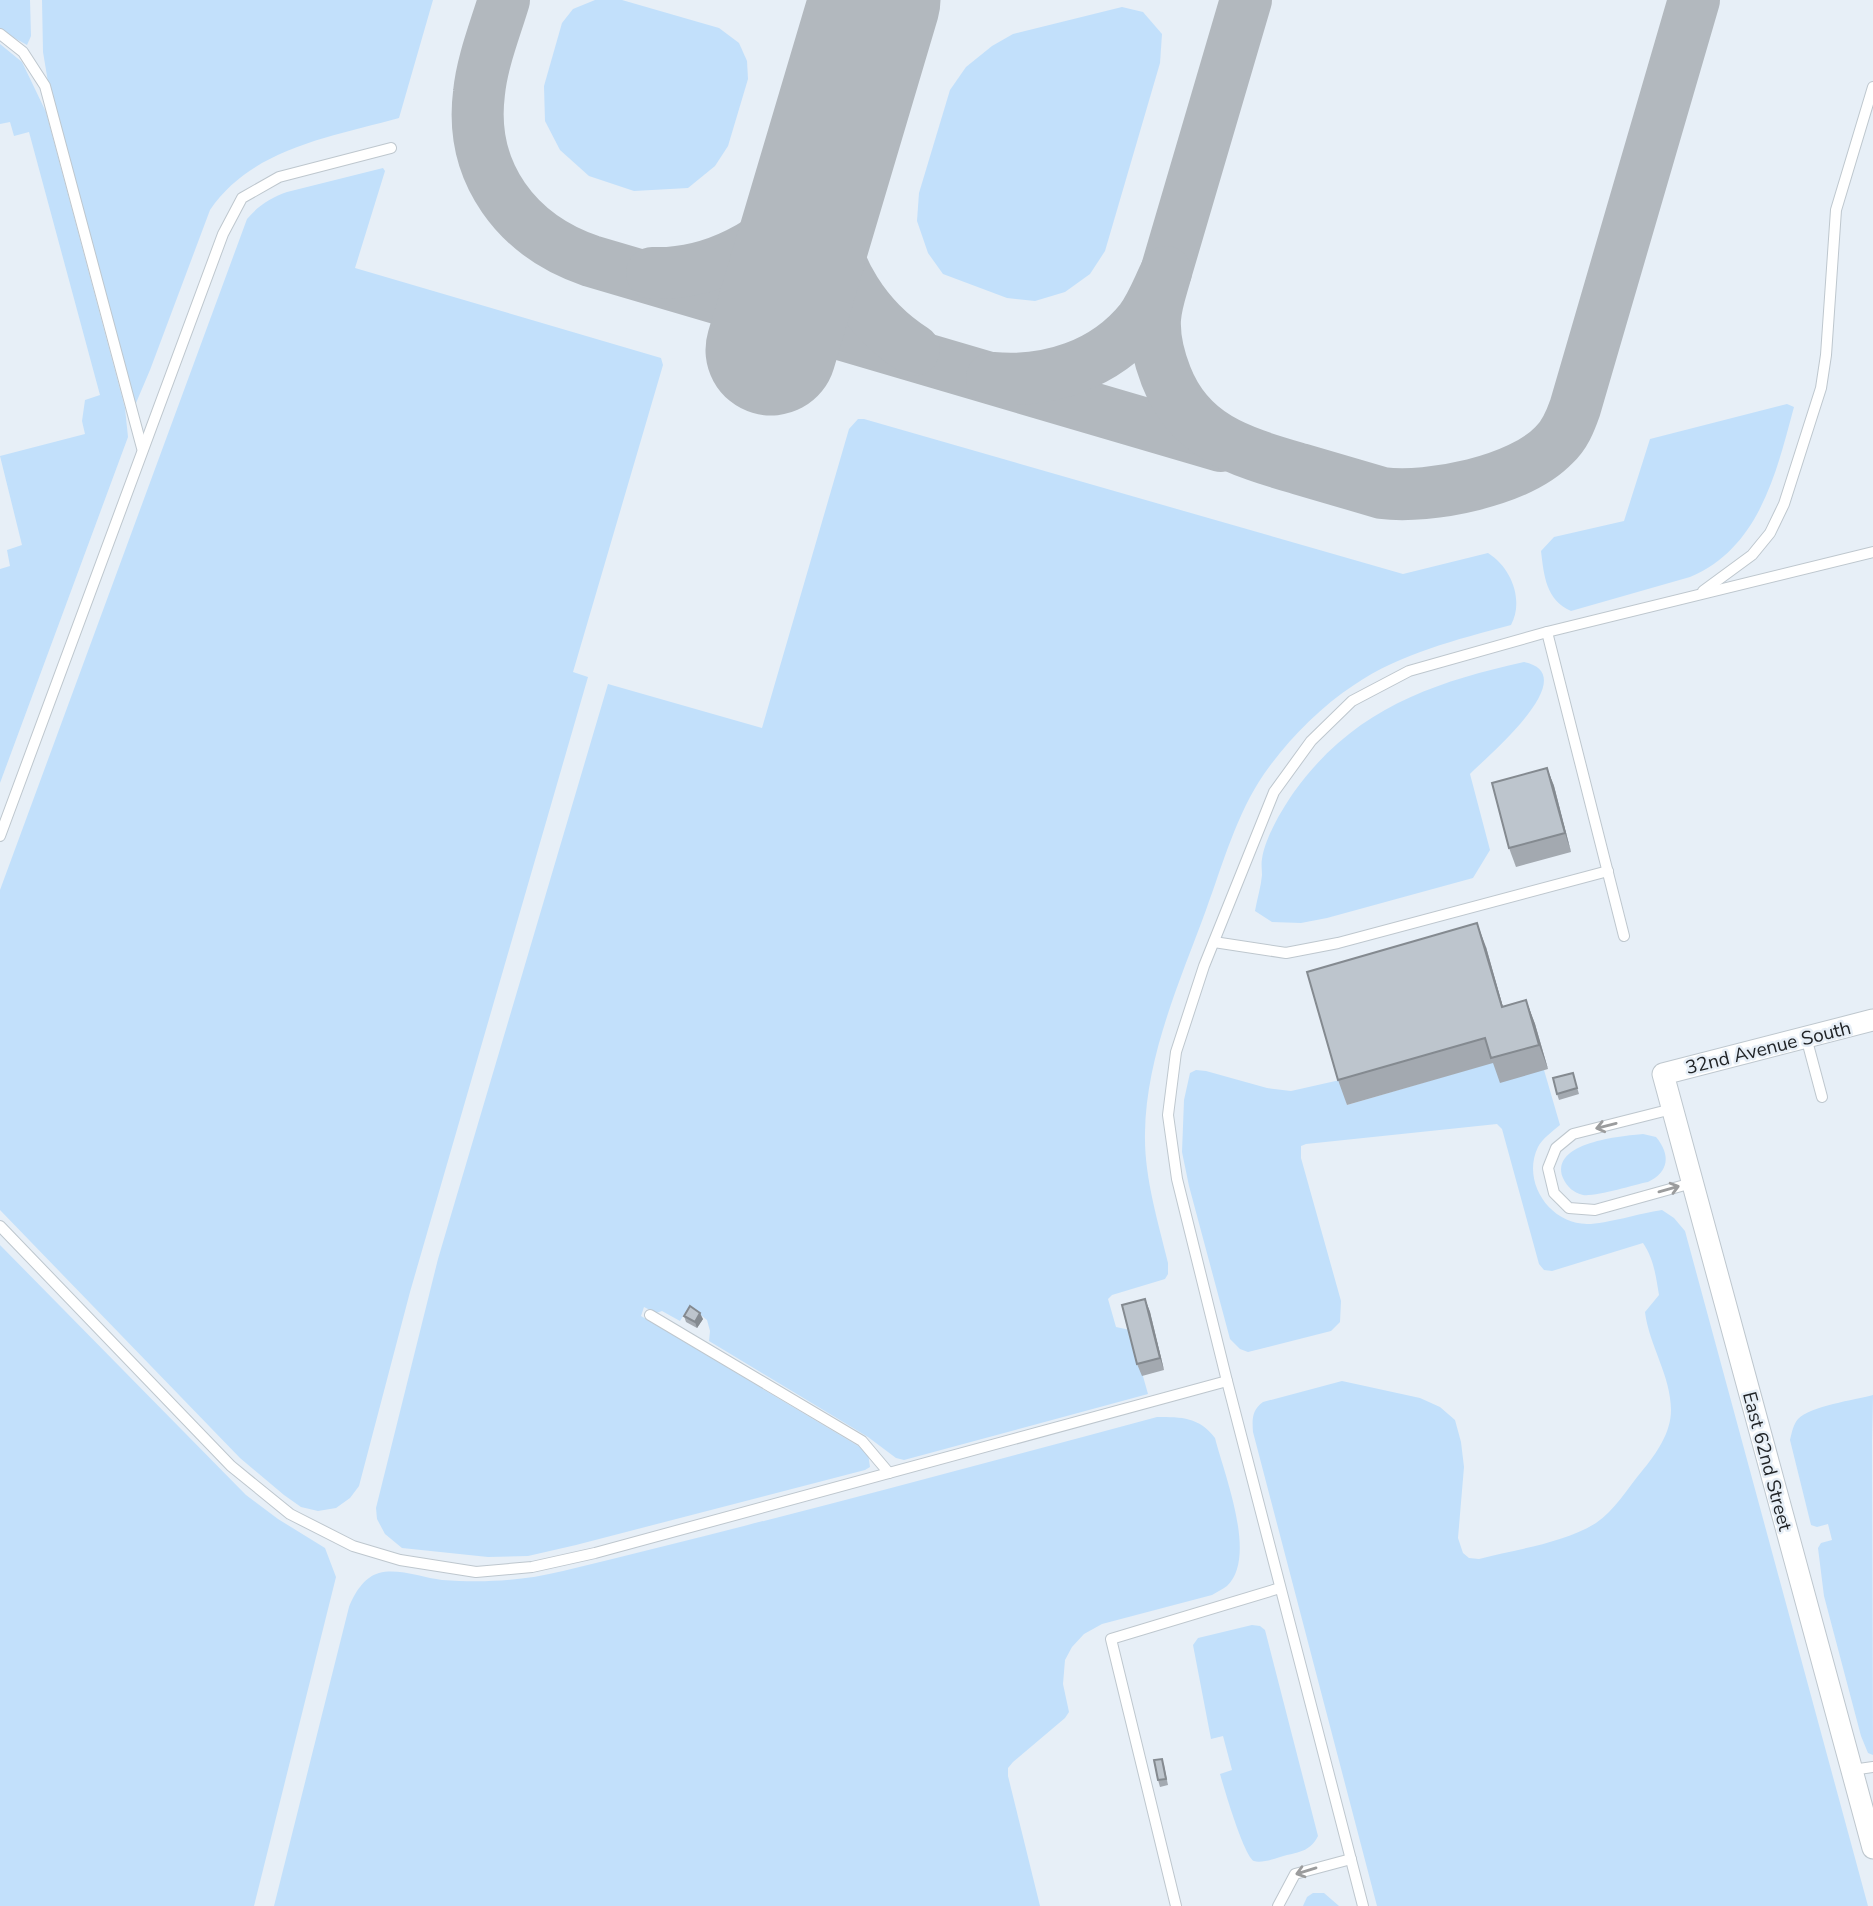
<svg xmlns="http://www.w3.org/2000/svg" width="1873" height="1906" viewBox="0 0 1873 1906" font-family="'Nunito Sans',sans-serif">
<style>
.green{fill:#c2e0fb}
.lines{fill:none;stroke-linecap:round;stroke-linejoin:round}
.taxiway{stroke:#b2b8be;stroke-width:52}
.runway{stroke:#b2b8be;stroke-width:131}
.lane-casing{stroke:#bec7ce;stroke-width:12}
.street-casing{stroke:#bec7ce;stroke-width:23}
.lane{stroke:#fff;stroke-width:10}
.street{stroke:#fff;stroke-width:21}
.wall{fill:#a3a9b0}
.shaded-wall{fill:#848a90}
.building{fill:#bdc5cd;stroke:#848a90;stroke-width:2}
.oneway{stroke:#9b9c9d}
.labels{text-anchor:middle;stroke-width:5;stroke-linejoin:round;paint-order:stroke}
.street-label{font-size:19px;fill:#202326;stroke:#e7eff7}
</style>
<rect width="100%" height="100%" fill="#e7eff7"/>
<g class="green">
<path d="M0,0H30L31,36L27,45L0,30Z"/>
<path d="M42,0H433L399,118C331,137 252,148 210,210L150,370L136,403L131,397L50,94L43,52Z"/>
<path d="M595,0H622L719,28L739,43L747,61L748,79L728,146L715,166L688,188L634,191L589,176L560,150L545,121L544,86L562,23L573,9Z"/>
<path d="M1122,7L1143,12L1162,34L1160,63L1105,251L1090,274L1065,292L1035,301L1007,298L943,274L928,253L917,221L919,193L950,90L966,67L992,46L1013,34Z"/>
<path d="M0,44L22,62L46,112L125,408L128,437L0,783V569L10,566L7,550L22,545L0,456L85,434L82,421L85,400L100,395L29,132L14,136L10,122L0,124Z"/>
<path d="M383,168L385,171L355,268L661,358L663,365L573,672L588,677L410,1292L359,1486L350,1498L336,1508L318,1511L301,1507L284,1495L240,1458L0,1210V890L247,219C258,206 270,198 287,192Z"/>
<path d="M1787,404L1794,407C1776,474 1759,548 1690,577L1571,611C1546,600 1544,576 1541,551L1554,537L1624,521L1650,439Z"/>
<path d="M858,419H864L1403,574L1488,553C1512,568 1524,601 1511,625C1456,640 1401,653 1354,685C1319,708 1288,740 1264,774C1236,815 1223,864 1206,910C1180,981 1146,1056 1145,1133C1144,1177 1158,1221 1168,1263V1274L1165,1279L1112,1295L1108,1299L1116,1327L1130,1330L1148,1394L904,1460L896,1458L868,1437L709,1341L710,1331L707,1320L692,1308L686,1311L680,1321L662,1311L656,1313L644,1307L641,1316L860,1447L868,1453L870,1467L865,1470L576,1545L528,1556L488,1557L402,1548L385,1534L377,1519L376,1508L438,1259L608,684L762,728L849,429Z"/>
<path d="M1524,662C1586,675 1485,758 1470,774L1490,850L1473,878L1327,918L1301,923L1272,922L1255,911C1257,899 1261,887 1262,875C1262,870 1261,864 1262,859C1265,838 1282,809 1294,792C1353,710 1430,683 1524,662Z"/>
<path d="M1494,1062L1544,1070L1560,1125C1553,1131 1542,1139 1538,1147C1521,1182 1550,1224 1587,1224C1607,1224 1640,1213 1662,1210L1674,1218L1685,1231L1868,1906H1377L1253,1432C1252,1419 1252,1410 1263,1402L1342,1381L1420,1398L1440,1407L1455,1420L1461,1442L1464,1467L1458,1538L1463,1553L1469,1558L1479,1559C1516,1549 1562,1544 1596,1523C1614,1511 1628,1488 1642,1471C1656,1454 1671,1433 1671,1410C1671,1376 1649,1345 1645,1312L1659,1295C1656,1277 1654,1259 1643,1243L1552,1271L1544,1270L1539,1264L1502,1129L1497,1124L1306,1144L1301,1146V1158L1341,1301L1340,1322L1331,1331L1248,1352L1240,1349L1230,1339L1189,1186L1182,1152L1184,1100L1190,1073L1196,1070L1206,1071L1267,1088L1291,1091L1340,1080L1347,1105Z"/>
<path d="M1643,1134L1656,1137C1671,1155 1669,1172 1648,1182C1633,1185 1595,1197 1583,1195C1574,1193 1567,1187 1563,1178C1549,1142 1622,1136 1643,1134Z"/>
<path d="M0,1245L246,1495L278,1519L325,1548L336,1577L254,1906H0Z"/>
<path d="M1873,1395L1872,1440L1873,1755L1868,1753L1861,1736L1824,1596L1818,1548L1821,1543L1832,1540L1828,1524L1817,1527L1811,1525L1790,1440C1792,1432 1793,1425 1798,1419C1810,1406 1855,1400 1873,1395Z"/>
<path d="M1157,1417C1182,1417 1199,1417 1215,1438C1224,1474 1258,1557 1227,1586C1223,1589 1217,1592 1212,1595L1102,1624L1084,1634L1072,1647L1065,1660L1063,1684L1069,1712L1065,1718L1013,1762L1008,1768V1776L1040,1906H274L349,1607C354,1594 364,1577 379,1573C399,1568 423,1578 442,1580C484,1583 522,1581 563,1571C762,1523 959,1470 1157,1417Z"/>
<path d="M1252,1625L1260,1626L1265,1630L1318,1836C1311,1850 1301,1852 1287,1855C1279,1857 1262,1864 1254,1861C1244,1856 1224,1788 1220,1774L1232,1770L1223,1736L1211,1739L1193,1645L1198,1638Z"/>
<path d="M1313,1893H1324L1339,1906H1303L1307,1897Z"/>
</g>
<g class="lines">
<g class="taxiway">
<path d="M504,0C495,30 482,62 479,93C469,173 517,236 591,261L1221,446"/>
<path d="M1166,272L1246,0"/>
<path d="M652,273C711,275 771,244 806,198C821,178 828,151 837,129C834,156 830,184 830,211C831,267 868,321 914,350"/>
<path d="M992,378C1048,383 1105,365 1141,320C1152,305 1158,288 1166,272C1162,287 1156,303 1155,319C1154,339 1159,358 1166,376C1190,438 1242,452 1300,469C1327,477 1355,485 1382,493C1430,499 1520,481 1554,445C1565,435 1570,422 1575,408L1694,0"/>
</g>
<path class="runway" d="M771,350L875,0"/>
<g class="lane-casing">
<g id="lane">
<path d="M0,34L23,52L45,86L142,448"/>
<path d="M1703,591L1752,555L1770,533L1784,504L1821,388L1826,355L1836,210L1873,87"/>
<path d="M1547,632L1624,936"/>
<path d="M0,836L223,234L242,198L279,177L391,148"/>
<path d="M1214,942L1286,953L1338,943L1608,871"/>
<path d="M1806,1037L1822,1097"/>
<path d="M1672,1109L1573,1134L1556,1148L1548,1168L1554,1193L1569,1208L1595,1210L1692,1183"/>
<path d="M0,1226L231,1466L290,1514L353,1546L400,1560L476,1572L532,1567L595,1553L1227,1381"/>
<path d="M650,1315L862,1441L889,1473"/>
<path d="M1852,1770L1873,1767"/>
<path d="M1176,1906L1111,1639L1280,1588"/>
<path d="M1278,1906L1295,1874L1351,1859"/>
<path d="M1363,1906L1227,1381L1177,1179L1168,1115L1176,1052L1204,966L1274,792L1311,741L1352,701L1409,671L1547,632L1873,552"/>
</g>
</g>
<g class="street-casing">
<path id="street" d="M1873,1020L1663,1074L1873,1848"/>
</g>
<use href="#lane" class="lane"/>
<use href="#street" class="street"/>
</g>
<g class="wall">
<path d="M1547,768L1554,786L1571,852L1516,867L1509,848Z"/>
<path d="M1486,947L1503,1007L1526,1000L1535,1024L1548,1069L1500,1083L1493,1063L1347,1105L1338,1080Z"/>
<path d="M1573,1073L1579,1094L1559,1100L1557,1094Z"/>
<path d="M1145,1299L1150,1312L1164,1370L1142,1376L1137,1364Z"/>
<path d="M684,1316L703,1319L697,1328L686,1322Z"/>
<path d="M1164,1765L1168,1785L1160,1787L1158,1780Z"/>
</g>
<g class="shaded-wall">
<path d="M1547,768L1554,786L1571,852L1565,833Z"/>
<path d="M1477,923L1486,947L1510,1032L1502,1007Z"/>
<path d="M1526,1000L1535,1024L1548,1069L1539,1045Z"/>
<path d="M1145,1299L1150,1312L1164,1370L1160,1358Z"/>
<path d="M700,1313L703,1319L697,1328L695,1322Z"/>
</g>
<g class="building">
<path d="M1547,768L1565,833L1509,848L1492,783Z"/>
<path d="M1477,923L1502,1007L1526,1000L1539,1045L1491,1058L1485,1038L1338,1080L1307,972Z"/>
<path d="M1573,1073L1577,1088L1557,1094L1553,1078Z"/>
<path d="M1145,1299L1160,1358L1137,1364L1122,1305Z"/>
<path d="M690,1306L700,1313L695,1322L684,1316Z"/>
<path d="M1162,1759L1166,1779L1158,1780L1154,1760Z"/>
</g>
<defs><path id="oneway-shaft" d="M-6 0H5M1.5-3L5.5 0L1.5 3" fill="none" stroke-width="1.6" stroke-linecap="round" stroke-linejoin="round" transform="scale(1.75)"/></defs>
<g class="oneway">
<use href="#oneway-shaft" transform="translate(1606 1126) rotate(166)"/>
<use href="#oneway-shaft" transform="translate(1669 1189) rotate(-16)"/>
<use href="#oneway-shaft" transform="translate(1306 1871) rotate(163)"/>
</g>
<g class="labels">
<g class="street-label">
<text transform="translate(1768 1047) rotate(-14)" y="7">32nd Avenue South</text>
<text transform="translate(1768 1461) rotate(75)" y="7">East 62nd Street</text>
</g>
</g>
</svg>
